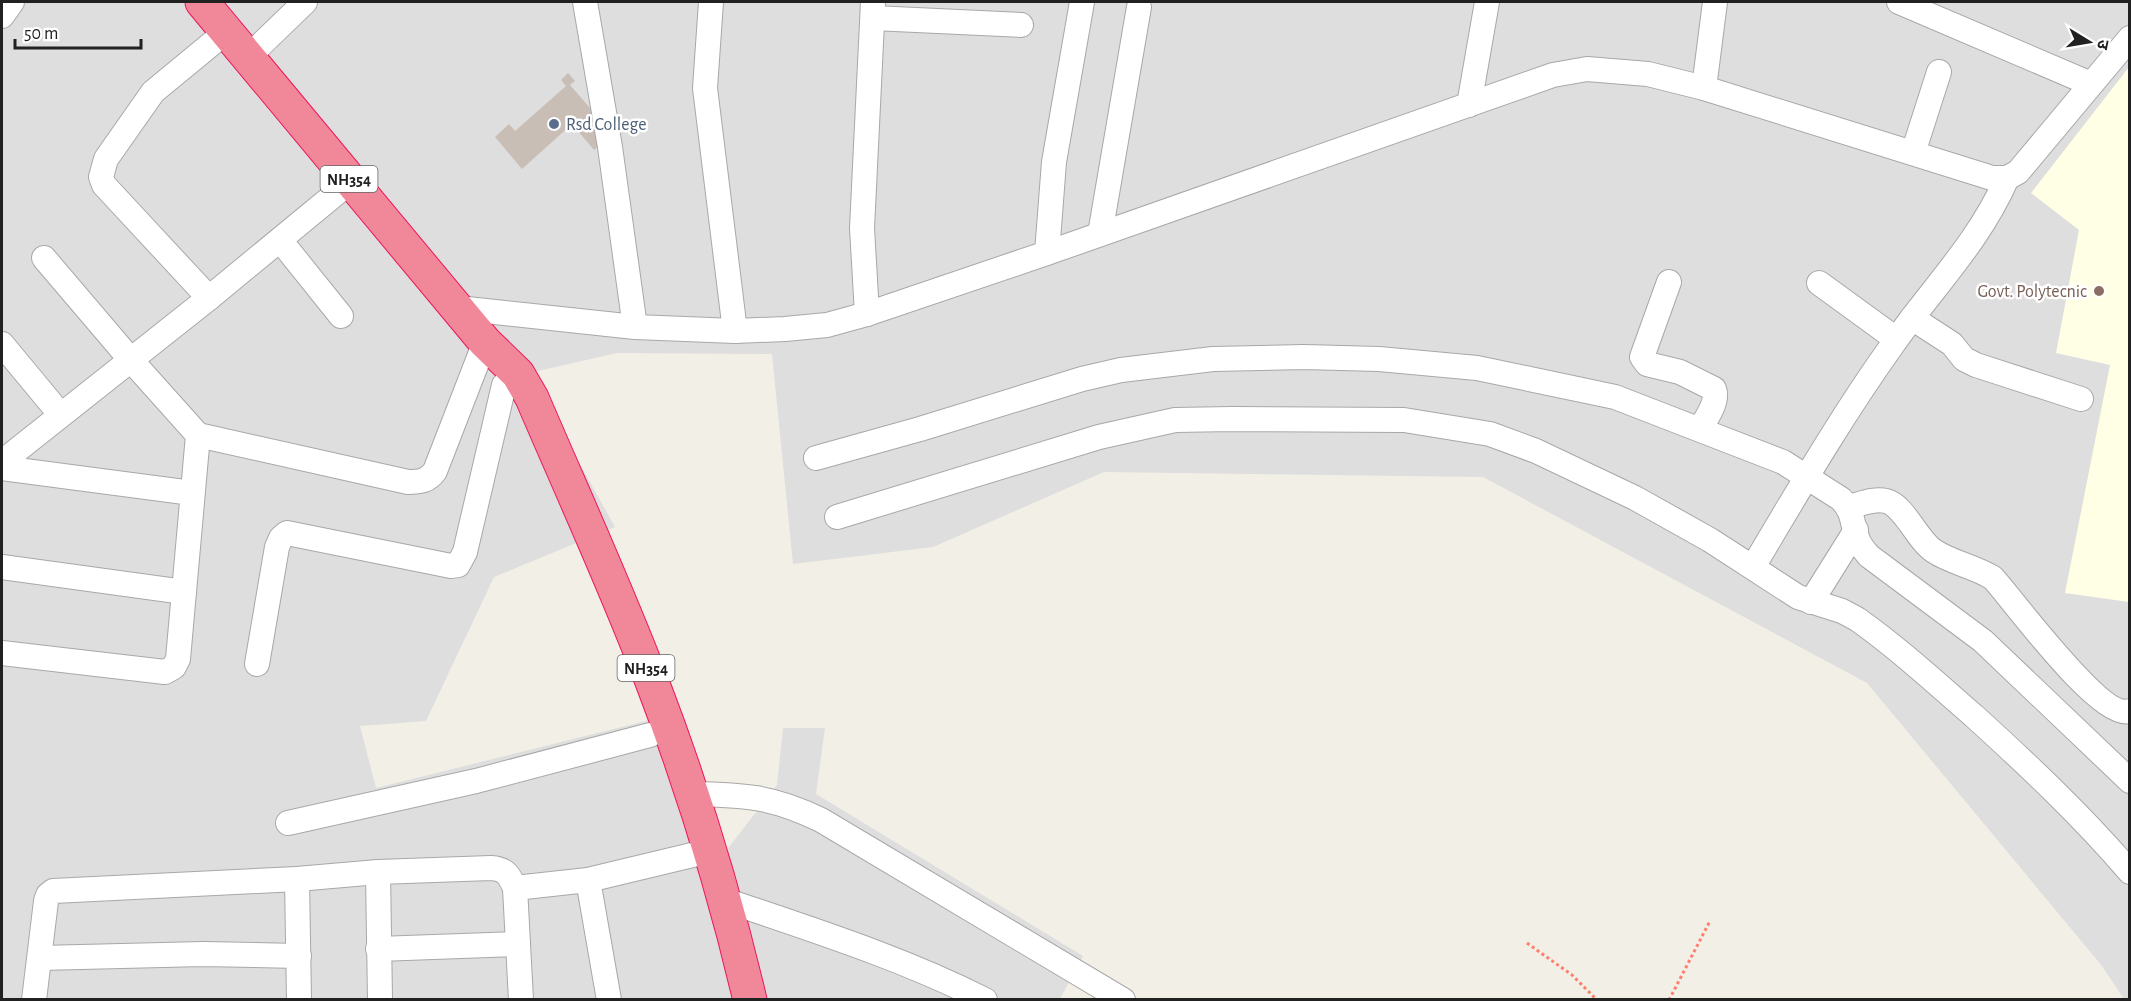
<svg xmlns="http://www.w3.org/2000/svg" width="2131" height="1001" viewBox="0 0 2131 1001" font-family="'Alegreya Sans','Noto Sans Devanagari',sans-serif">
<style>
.residential{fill:#dfdede}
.education{fill:#feffe4}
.building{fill:#c8beb6}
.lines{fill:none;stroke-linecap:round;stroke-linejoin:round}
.minor-casing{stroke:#a8a8a8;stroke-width:26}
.highway-casing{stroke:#ed175c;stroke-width:35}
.path{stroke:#ff7e6c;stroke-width:3;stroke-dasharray:3 3;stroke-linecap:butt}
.minor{stroke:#fff;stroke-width:24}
.highway{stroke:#f08899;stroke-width:33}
.service-dot{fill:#5c6f8a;stroke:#fff;stroke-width:2}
.education-dot{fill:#8d6e63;stroke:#fff;stroke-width:2}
.labels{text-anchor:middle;stroke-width:5;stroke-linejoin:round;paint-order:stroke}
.shield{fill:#fff;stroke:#646464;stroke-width:1.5}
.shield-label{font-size:16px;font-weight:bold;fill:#212121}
.service-label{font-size:18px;fill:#4e5e75;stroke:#fff;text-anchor:start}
.education-label{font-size:18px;fill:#785e54;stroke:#fff;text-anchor:end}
</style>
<rect width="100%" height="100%" fill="#f2efe7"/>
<path class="residential" d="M2,2H2129V999H2124L2102,966L1867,683L1483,477L1104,472L933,547L793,564L772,354L617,353L529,373L615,527L494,577L426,721L360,726L376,788L678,713L726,851L777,785L783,728H825L816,794L1083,956L1060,999L2,1000Z"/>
<path class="education" d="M2129,67V602L2065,593L2110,365L2056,353L2079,230L2031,193Z"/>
<path class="building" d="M568,73L575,81L570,85L597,116L593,119L608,137L594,150L572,124L522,169L495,137L509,124L515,131L566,86L561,80Z"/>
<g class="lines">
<g class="minor-casing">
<g id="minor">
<path d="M585,2L610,147L635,327"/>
<path d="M711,2L705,88L735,331"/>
<path d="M1899,2L2091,84"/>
<path d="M2,16L12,2"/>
<path d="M873,18L1021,25"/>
<path d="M247,58L305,2"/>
<path d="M1704,88L1715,2"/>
<path d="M1469,105L1487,2"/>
<path d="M1913,153L1939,72"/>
<path d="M1100,234L1139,7"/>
<path d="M280,240L341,316"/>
<path d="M1047,253L1054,162L1082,2"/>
<path d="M44,258L130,359L198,435L408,482C420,482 428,481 435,471L485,342"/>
<path d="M1669,282L1642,357L1647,364L1680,372L1714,389C1719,402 1706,418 1700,429"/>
<path d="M1819,283L1896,339"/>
<path d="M209,298L104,185L101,177L106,159L153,92L227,31"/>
<path d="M458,308L635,327L735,331L785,329L827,325L867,314L1047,253L1553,75L1587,69L1648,74L1704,88L1992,178H2007L2018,172L2130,38"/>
<path d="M867,314L862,228L873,2"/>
<path d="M1912,318L1952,344L1964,359L1976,365L2081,399"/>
<path d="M2,344L60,414"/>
<path d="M816,458L920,429L1082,379L1121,370L1213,359L1304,357L1379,359L1477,368L1615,397L1783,462L1841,499C1855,514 1851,523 1858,540C1860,546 1865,551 1869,556L1983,641L2130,781"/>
<path d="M2,462L209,298L351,181"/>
<path d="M2,468L192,493"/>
<path d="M1849,507C1861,504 1874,498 1886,501C1904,505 1917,540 1934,551C1952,563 1974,566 1993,578C2014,601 2100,720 2130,711"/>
<path d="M837,517L1099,437L1175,420L1232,419L1404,420L1490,434L1536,451L1635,498L1710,540L1798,597L1842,611L1857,619C1898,648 1936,683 1974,716C2029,766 2082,816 2130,872"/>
<path d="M2,567L184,592"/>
<path d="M1753,567C1797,493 1841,417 1891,347C1931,289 1978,244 2007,178"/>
<path d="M1811,602L1856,530"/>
<path d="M2,653L165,672L174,667L178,659L198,435"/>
<path d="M257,664L277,547L281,538L287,533L451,566L458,565L465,552L504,385"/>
<path d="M691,794C745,795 772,796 821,820L1123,1000"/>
<path d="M288,823L476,781L650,735"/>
<path d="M378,872L380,1000"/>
<path d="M297,879L299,1000"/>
<path d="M588,880L609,1000"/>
<path d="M515,888L588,880L709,851"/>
<path d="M725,900C813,930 902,958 985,1000"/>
<path d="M378,949L518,944"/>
<path d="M40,958L203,954L299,956"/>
<path d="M34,1000L46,901L48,895L53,891L297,879L378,872L491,868C506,869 509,875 515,888L521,1000"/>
</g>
</g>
<g class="highway-casing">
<path id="highway" d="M202,2L485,342L518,374L532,398C573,494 617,589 654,687C693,789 725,894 750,1000"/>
</g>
<g class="path">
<path d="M1527,943L1572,975L1597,1000"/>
<path d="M1669,1000L1710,921"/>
</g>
<use href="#minor" class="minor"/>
<use href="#highway" class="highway"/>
</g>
<circle class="service-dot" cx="554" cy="124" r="6"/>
<circle class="education-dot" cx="2099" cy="291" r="6"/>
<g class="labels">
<g class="shield">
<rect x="320.5" y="166" width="57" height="26" rx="4.5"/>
<rect x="617.5" y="655" width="57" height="26" rx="4.5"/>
</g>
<g class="shield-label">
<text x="349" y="185">NH354</text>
<text x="646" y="674">NH354</text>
</g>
<g class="service-label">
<text x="566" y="130">Rsd College</text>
</g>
<g class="education-label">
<text x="2087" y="297">Govt. Polytecnic</text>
</g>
</g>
<rect width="2131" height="1001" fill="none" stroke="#212121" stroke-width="6"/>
<g transform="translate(2089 42) rotate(101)" stroke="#ffffff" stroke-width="4.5" paint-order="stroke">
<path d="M0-4.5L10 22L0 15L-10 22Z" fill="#212121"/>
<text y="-9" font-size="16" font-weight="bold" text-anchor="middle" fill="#212121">उ</text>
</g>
<path d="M15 39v9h126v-9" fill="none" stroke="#212121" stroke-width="3"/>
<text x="24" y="39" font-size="18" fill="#212121" stroke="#ffffff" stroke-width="4.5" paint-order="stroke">50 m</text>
</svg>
